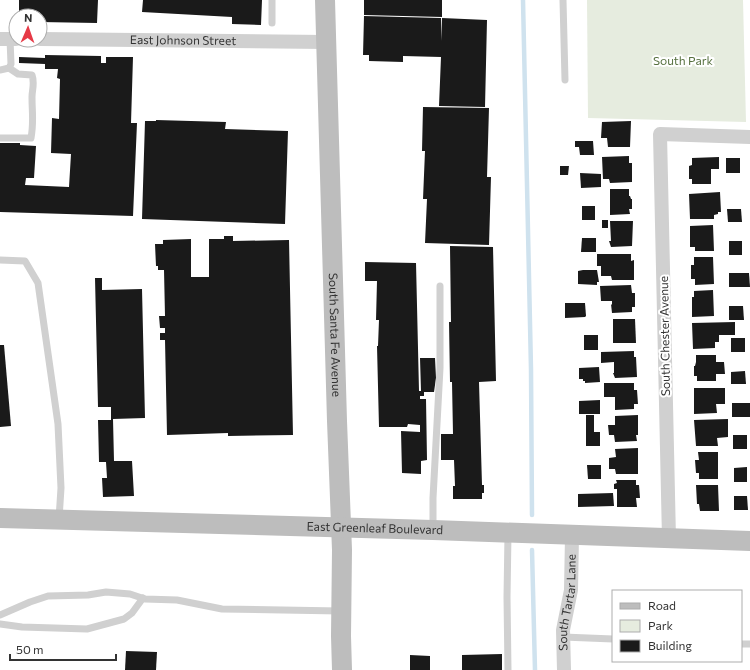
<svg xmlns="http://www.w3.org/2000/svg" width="750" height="670" viewBox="0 0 750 670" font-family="Commissioner,sans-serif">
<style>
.green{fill:#e6ecdf}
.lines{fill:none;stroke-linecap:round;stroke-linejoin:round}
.stream{stroke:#cfe2ee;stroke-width:4.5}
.building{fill:#1a1a1a}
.lane{stroke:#d0d0d0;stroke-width:7}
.street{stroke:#d0d0d0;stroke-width:14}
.secondary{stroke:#bdbdbd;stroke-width:20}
.labels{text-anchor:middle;stroke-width:4;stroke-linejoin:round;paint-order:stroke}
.street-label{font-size:12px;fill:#333;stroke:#fff}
.park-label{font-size:12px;fill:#56703f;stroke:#fff}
</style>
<rect width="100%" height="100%" fill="#fff"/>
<path class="green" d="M587,0H743L746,122L588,118Z"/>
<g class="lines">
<g class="stream">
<path d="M523,0L531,369L532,515"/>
<path d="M532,550L535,670"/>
</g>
</g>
<g class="building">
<path d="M19,0H98L97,23L40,22V16H19Z"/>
<path d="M143,0H262L261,25L232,24V17L142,12Z"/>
<path d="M364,0H442V17L364,15Z"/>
<path d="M364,16L441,18V41L442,18L487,20L485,107L439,106L441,57L403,56V62L369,61V55H363Z"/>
<path d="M45,55L101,56V63H106V57H133L131,123H137L133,216L0,212V143H20V145L36,146L34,178H26L25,185L69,187L71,154L51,153L52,118L59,119L60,79L57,78L58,69H45V64L19,63V57L45,58Z"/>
<path d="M423,107L489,108L487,177H491L489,245L425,243L427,199H423L425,151H422Z"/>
<path d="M156,120L226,122L225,129L288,131L285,224L142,219L145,121H156Z"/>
<path d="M631,121L630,147H608L607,138H601L602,122Z"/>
<path d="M575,141H593L594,155H580L579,147H575Z"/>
<path d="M629,156V163H632V182L610,183L609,179H603L602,157Z"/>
<path d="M719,157V169H711V184H692V179H689V166L692,165V158Z"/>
<rect x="726" y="158" width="14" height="15"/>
<path d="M560,166H569L568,175H560Z"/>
<path d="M580,173L601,174V187L581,188Z"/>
<path d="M610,189H629V196H630L631,199H632V209H629L630,214L610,215Z"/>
<path d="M720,192L721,212H718V214L714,215V219H690L689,194Z"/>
<rect x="582" y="206" width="13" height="14"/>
<path d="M727,209H741L742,222H728Z"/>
<rect x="602" y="220" width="6" height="8"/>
<path d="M610,221H633L632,246L611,247L609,241H611Z"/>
<path d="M713,225L714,251H695V247H690V226Z"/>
<path d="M224,236H233V241L289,240L293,435L228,436V433L167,435L165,340H160V333H165V328H160L159,316H165L164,270H158V266H156L155,244H163V240L191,239V277H209V239H224Z"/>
<path d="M582,238H596V252H581Z"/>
<rect x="729" y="241" width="13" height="14"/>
<path d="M450,246L493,247L496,381L479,382L482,485H484V493H482V499H453V486H455L454,460H441V434H453L452,382H450L449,322H451Z"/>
<path d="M597,254H631V261L634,260V280H612L611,276H601V266H597Z"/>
<path d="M694,257H713L714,284L695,285V279H691V265H694Z"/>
<path d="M365,262L416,263L419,391H421L420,358H435L436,378L434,392H424V396H420V399H426L427,460L421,461V474L402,473L401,431L420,432V425L408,424L407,427H379L377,346H378L379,320H376L377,281H365Z"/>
<path d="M583,270H597L599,282H597V285L578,284V271Z"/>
<path d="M729,273H749L750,287H729Z"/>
<path d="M95,278H102V290L142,289L145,418L113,419L114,461H132L134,496L103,497L102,478H107L106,462H99L98,420H111V407H98Z"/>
<path d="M631,285L632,293H635V307H632V312L612,313L611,304L612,305V301H601L600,286Z"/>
<path d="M713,290L714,316L692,317V297H694V291Z"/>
<path d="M565,303H585L586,316L585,317L565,318Z"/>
<path d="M729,306H743L744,320H729Z"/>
<path d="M613,319H635L636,343H613Z"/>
<path d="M735,322V335H719V342H715V348L693,349L692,323Z"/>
<rect x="584" y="335" width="14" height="15"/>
<rect x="731" y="338" width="14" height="14"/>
<path d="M0,345H4L11,426L0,427Z"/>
<path d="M634,351V357H636L637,377L615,378L613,373H614V362L601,363V352Z"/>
<path d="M696,355H716V362H724L725,374H716V381H697V376H694V366H695L696,362Z"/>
<path d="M599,367L600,382L585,383V381H583V379H579V368Z"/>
<path d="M745,371L746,384H731V372Z"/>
<path d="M604,383H634V390H637L638,404H634V409L615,410V397H604Z"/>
<path d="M694,388H725V404H716L717,413L694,414Z"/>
<path d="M600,400V414H579V401Z"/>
<rect x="732" y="403" width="18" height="14"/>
<rect x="586" y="415" width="8" height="17"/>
<path d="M638,415V435H636L637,441L615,442L614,435H609L608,425H615V416Z"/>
<path d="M728,419V437L717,438L718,446H696L694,420Z"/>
<rect x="586" y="432" width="14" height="14"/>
<rect x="733" y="435" width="14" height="14"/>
<path d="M638,448V474H616L615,469H609V458L616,457L615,449Z"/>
<path d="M698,452H718V479H699V473H696L695,460H699Z"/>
<path d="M587,465H601V479H588Z"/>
<path d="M747,467V482H734V468Z"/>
<path d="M616,480H636V485H639L640,498H636L637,507H617V489H614V484L617,483Z"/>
<path d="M696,485H718L719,511H700L699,504H697Z"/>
<path d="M613,493L614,506L578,507V494Z"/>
<path d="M734,496H747L748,510H734Z"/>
<path d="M126,651L157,652L156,670H125Z"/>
<path d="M502,654V670H462V655Z"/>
<path d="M410,655L430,656V670H410Z"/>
</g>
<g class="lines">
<g class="lane">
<path d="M563,0L565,80"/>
<path d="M272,23V0"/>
<path d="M0,70L9,68L11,64L10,39"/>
<path d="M0,138H31C34,122 32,113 32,97C32,90 35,83 32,75L18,74L9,68"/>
<path d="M0,260L25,261L38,283L58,424L61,488L59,519"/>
<path d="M433,528V498L440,368V286"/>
<path d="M508,534L507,597L508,670"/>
<path d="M0,615L30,602L48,596L88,595L106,592L130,594L145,599L177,600L222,609L340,611"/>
<path d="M0,624L22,627L87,629L124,619L132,613L143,598"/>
<path d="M563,637L613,639"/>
<path d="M741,644H750"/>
</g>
<g class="street">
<path d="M0,39H16"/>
<path id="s1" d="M40,39L326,42"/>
<path d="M669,539L660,134L750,137"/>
<path id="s2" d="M564,670L563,630L571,590L572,536"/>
</g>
<g class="secondary">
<path id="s3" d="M325,0L337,421L342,550L341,636L342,670"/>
<path id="s4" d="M0,518L433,530L750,541"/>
</g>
</g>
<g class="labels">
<g class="street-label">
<text dy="4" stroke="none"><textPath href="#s1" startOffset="143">East Johnson Street</textPath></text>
<text dy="4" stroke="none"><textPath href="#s3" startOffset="335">South Santa Fe Avenue</textPath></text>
<text transform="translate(665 336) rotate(-91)" y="4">South Chester Avenue</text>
<text dy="4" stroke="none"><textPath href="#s4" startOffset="375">East Greenleaf Boulevard</textPath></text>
<text dy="4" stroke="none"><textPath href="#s2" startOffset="68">South Tartar Lane</textPath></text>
</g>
<g class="park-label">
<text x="683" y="65">South Park</text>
</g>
</g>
<rect x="612" y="590" width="130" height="72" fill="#ffffff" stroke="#adadad"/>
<rect x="620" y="603" width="20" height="6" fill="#bdbdbd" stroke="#adadad"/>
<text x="648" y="610" font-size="12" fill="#333333">Road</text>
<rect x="620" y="620" width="20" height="12" fill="#e6ecdf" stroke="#adadad"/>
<text x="648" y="630" font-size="12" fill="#333333">Park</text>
<rect x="620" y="640" width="20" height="12" fill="#1a1a1a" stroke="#adadad"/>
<text x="648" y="650" font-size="12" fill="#333333">Building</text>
<g transform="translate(28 28) rotate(2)"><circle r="19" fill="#ffffff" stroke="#adadad"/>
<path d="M0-3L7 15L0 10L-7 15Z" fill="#e63946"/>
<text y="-6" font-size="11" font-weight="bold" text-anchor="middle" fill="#333333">N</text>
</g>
<path d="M10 654v6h106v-6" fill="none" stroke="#333333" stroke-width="2"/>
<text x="16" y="654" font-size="12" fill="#333333" stroke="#ffffff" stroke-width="3" paint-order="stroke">50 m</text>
</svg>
